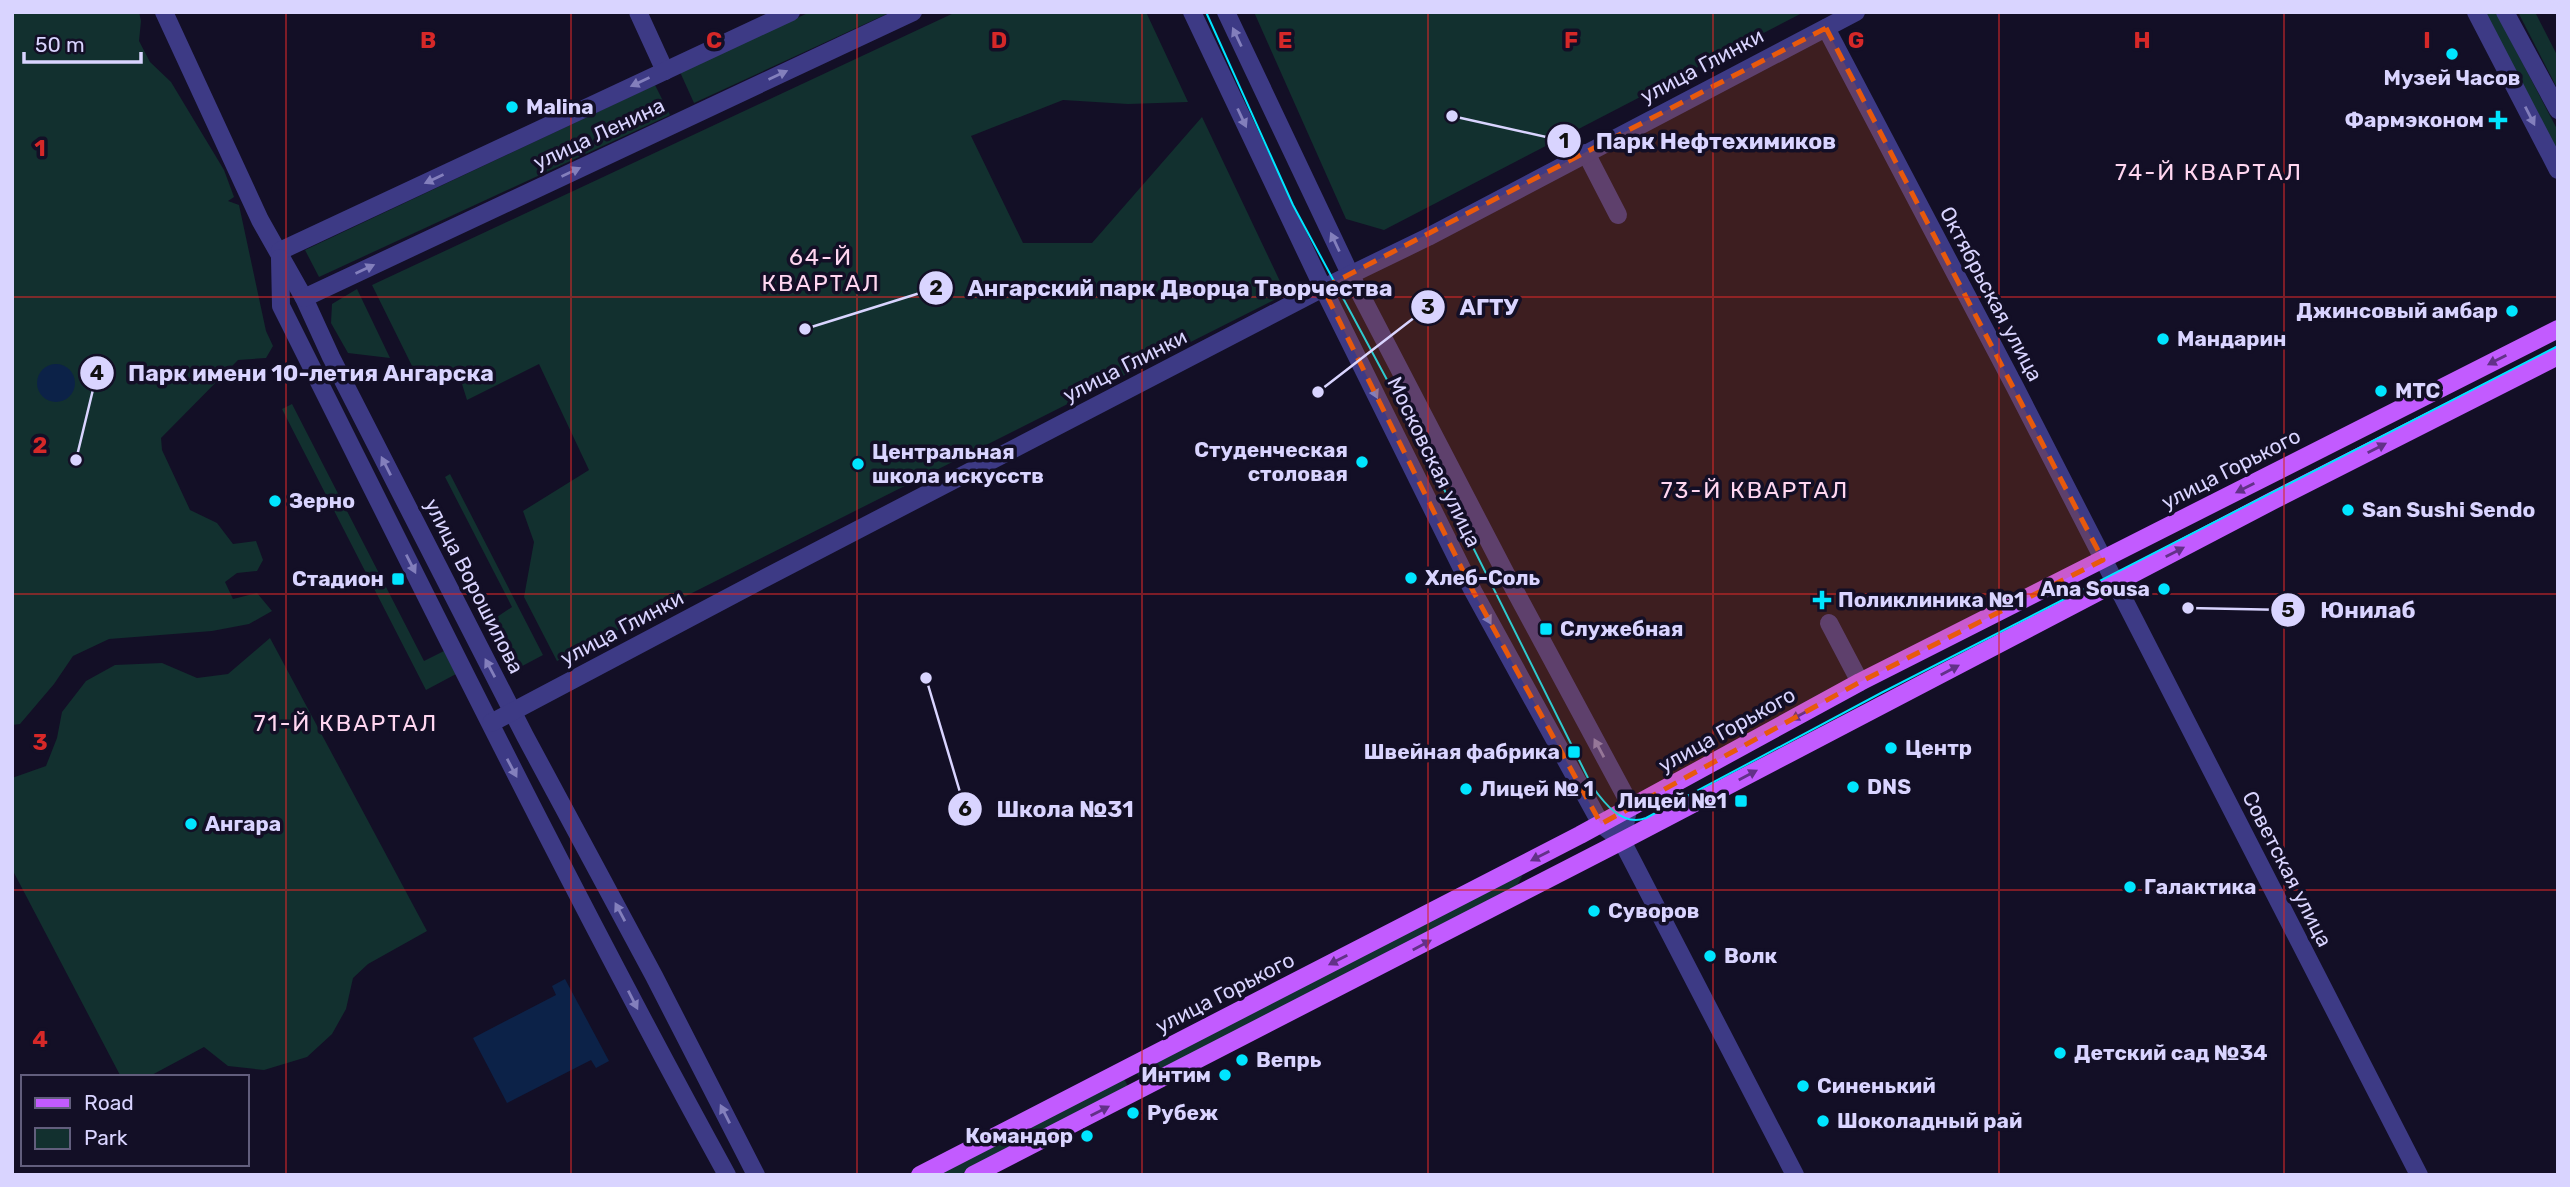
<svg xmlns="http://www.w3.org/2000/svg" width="2570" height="1187" viewBox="0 0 2570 1187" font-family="Rubik,sans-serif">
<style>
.green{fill:#12302f}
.water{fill:#0c2248}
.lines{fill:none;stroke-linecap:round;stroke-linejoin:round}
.minor{stroke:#3d3a85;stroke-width:18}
.major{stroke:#c25bff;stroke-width:18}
.tram{stroke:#00e5ff;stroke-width:2}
.oneway{fill:#837fbc}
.oneway2{fill:#623188}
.marked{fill:#e8590c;fill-opacity:0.2;stroke:#e8590c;stroke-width:5;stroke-dasharray:14 9;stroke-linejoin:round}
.grid{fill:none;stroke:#d62828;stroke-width:2;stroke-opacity:0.55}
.poi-dot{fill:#00e5ff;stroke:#130f26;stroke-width:2.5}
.labels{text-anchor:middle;stroke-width:7;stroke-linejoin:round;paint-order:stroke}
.street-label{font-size:21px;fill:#d9d4ff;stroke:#130f26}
.poi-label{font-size:21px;font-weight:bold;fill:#d9d4ff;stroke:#130f26;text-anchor:start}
.neighbourhood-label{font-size:23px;letter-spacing:2px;fill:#ffd6f0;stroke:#130f26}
.grid-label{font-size:23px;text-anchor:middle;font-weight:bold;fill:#d62828;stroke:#130f26;stroke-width:7;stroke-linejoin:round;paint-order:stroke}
.leader{fill:none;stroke:#d9d4ff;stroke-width:2.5}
.callout-dot{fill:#d9d4ff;stroke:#130f26;stroke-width:2.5}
.mark-label{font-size:21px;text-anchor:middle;font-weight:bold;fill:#111}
.callout-label{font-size:23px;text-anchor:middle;font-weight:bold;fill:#d9d4ff;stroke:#130f26;stroke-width:7;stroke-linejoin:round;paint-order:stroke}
</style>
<rect width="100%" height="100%" fill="#130f26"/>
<g class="green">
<path d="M12,12H139L141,21L139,41L150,62L171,82L224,170L234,197L228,201L239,205L266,331L273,346L266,358L238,360L161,438L162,450L190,510L217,523L233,544L256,541L263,560L257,571L237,573L225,582L233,599L257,593L272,611L249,624L212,631L109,639L73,656L54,684L20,724L12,725Z"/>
<path d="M810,12H891L694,103L680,72Z"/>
<path d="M956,12H1146L1188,102L1128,104L1063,100L971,136L1023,243H1092L1202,117L1286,294L557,661L524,597L534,542L523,511L589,470L539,364L467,400L462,384L414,370L372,285Z"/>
<path d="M1254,12H1804L1384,230L1346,219Z"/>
<path d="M2485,12H2496L2558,131V153Z"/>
<path d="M2518,12H2535L2558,57V90Z"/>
<path d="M655,85L670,115L319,277L305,250Z"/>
<path d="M357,289L390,358L348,353L331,323L332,304Z"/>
<path d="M292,404L424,661L444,651L456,674L426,690L282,409Z"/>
<path d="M450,474L543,655L511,672L489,630L491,621L512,607L445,477Z"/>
<path d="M270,638L427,931L368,964L353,978L346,1009L332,1034L307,1057L264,1070L228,1066L204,1047L148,1077H121L12,869V778L46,766L57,738L62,712L86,681L115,665L162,663L197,678L228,674Z"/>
<path d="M1525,870L1517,886L1141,1080L1137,1073Z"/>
<path d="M1124,1079L1129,1088L959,1175H936Z"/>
</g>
<g class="water">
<circle cx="56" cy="383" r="19"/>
<path d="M565,979L609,1061L596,1068L591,1060L507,1103L473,1038L556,995L552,986Z"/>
</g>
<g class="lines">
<g class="minor">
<path d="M164,12L260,220L304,298L331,357L525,736L654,976L756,1175"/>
<path d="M638,12L665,71"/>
<path d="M1192,12L1323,288L1473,591L1601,824L1622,841L1795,1175"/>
<path d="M1226,12L1351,276L1507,576L1626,797L1628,809L1622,841"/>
<path d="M2476,12L2558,170"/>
<path d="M2505,12L2558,110"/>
<path d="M1826,28L2015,387L2419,1175"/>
<path d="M1586,153L1618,215"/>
<path d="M280,251L791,12"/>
<path d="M280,258L281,306C427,597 570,890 727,1175"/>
<path d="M304,298L913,12"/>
<path d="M1829,623L1860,682"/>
<path d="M491,723L767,577L1323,288L1428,237L1856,12"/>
</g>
<g class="major">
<path d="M920,1175L1580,835L1860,682L2558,329"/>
<path d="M973,1175L1622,841L2274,500L2558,356"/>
</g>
<path class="tram" d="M1206,12L1293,205L1421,443L1592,786C1604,803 1622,827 1646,818L1881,693L2558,346"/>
</g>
<defs><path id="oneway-solid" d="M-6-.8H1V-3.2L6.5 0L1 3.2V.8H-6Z" transform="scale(1.75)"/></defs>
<g class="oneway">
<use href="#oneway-solid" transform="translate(1237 37) rotate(-115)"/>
<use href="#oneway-solid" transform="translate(778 75) rotate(-25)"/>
<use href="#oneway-solid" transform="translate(640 82) rotate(155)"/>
<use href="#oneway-solid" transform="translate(2530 116) rotate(63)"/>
<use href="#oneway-solid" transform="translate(1242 118) rotate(65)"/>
<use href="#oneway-solid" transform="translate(571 172) rotate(-25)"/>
<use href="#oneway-solid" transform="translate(434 179) rotate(155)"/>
<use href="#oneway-solid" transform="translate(1335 242) rotate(-115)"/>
<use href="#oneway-solid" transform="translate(365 269) rotate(-25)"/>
<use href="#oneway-solid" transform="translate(1373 389) rotate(64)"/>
<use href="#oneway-solid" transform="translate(386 466) rotate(-117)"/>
<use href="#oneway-solid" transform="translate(411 564) rotate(63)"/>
<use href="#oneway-solid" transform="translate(1486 615) rotate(61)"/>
<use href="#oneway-solid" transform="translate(490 668) rotate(-118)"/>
<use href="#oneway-solid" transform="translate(1599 748) rotate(-118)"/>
<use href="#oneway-solid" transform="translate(512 768) rotate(62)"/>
<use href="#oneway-solid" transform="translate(620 912) rotate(-118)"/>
<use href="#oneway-solid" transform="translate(633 1000) rotate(63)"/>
<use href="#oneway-solid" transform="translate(725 1114) rotate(-117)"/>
</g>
<g class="oneway2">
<use href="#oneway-solid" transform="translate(2497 360) rotate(153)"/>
<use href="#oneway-solid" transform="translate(2377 448) rotate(-27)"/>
<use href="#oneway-solid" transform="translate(2245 488) rotate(153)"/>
<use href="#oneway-solid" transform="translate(2175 552) rotate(-27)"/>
<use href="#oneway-solid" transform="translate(1950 670) rotate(-28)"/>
<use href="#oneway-solid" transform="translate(1800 715) rotate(151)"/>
<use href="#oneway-solid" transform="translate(1748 775) rotate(-28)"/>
<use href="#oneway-solid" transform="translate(1540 856) rotate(153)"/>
<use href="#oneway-solid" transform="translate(1422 945) rotate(-28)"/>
<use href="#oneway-solid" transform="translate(1338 960) rotate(153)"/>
<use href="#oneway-solid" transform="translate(1100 1111) rotate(-27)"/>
</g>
<path class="marked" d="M1826,28L2103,560L1860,682L1601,824L1473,591L1323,288Z"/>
<path class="grid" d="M286,12V1175M571,12V1175M857,12V1175M1142,12V1175M1428,12V1175M1713,12V1175M1999,12V1175M2284,12V1175M12,297H2558M12,594H2558M12,890H2558"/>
<g class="poi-dot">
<circle cx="2452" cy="54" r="7"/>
<circle cx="512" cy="107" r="7"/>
<path d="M2494.5 109.5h7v7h7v7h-7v7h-7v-7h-7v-7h7z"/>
<circle cx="2512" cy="311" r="7"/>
<circle cx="2163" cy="339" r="7"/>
<circle cx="2381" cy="391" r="7"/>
<circle cx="1362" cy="462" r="7"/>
<circle cx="858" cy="464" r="7"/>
<circle cx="275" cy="501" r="7"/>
<circle cx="2348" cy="510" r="7"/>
<circle cx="1411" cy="578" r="7"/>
<rect x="391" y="572" width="14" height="14" rx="3.5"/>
<circle cx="2164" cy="589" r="7"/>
<path d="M1818.5 589.5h7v7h7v7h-7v7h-7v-7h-7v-7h7z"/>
<rect x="1539" y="622" width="14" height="14" rx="3.5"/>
<circle cx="1891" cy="748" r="7"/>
<rect x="1567" y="745" width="14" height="14" rx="3.5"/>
<circle cx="1853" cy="787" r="7"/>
<circle cx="1466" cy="789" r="7"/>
<rect x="1734" y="794" width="14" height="14" rx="3.5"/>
<circle cx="191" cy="824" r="7"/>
<circle cx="2130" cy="887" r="7"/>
<circle cx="1594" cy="911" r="7"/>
<circle cx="1710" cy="956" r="7"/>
<circle cx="2060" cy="1053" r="7"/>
<circle cx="1242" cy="1060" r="7"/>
<circle cx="1225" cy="1075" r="7"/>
<circle cx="1803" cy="1086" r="7"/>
<circle cx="1133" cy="1113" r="7"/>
<circle cx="1823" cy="1121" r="7"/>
<circle cx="1087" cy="1136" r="7"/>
</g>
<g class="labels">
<g class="street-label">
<text transform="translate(1702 66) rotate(-28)" y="7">улица Глинки</text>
<text transform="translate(599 134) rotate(-25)" y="7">улица Ленина</text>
<text transform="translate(1991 294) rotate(62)" y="7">Октябрьская улица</text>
<text transform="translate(1125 366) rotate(-27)" y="7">улица Глинки</text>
<text transform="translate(1434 462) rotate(64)" y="7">Московская улица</text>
<text transform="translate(2231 469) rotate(-27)" y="7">улица Горького</text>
<text transform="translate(474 586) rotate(63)" y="7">улица Ворошилова</text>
<text transform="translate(622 628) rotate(-28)" y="7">улица Глинки</text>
<text transform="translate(1727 730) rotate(-29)" y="7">улица Горького</text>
<text transform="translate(2287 869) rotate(63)" y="7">Советская улица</text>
<text transform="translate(1225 993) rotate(-27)" y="7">улица Горького</text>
</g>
<g class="poi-label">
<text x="2452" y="85" text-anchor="middle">Музей Часов</text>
<text x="526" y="114">Malina</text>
<text x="2484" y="127" text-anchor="end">Фармэконом</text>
<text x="2498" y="318" text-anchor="end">Джинсовый амбар</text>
<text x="2177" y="346">Мандарин</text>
<text x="2395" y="398">МТС</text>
<text x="1348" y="457" text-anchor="end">Студенческая<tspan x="1348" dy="24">столовая</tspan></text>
<text x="872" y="459">Центральная<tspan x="872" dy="24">школа искусств</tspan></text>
<text x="289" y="508">Зерно</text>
<text x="2362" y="517">San Sushi Sendo</text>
<text x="1425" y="585">Хлеб-Соль</text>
<text x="384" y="586" text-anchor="end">Стадион</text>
<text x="2150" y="596" text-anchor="end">Ana Sousa</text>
<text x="1838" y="607">Поликлиника №1</text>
<text x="1560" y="636">Служебная</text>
<text x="1905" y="755">Центр</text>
<text x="1560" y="759" text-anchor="end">Швейная фабрика</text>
<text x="1867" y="794">DNS</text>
<text x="1480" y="796">Лицей № 1</text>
<text x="1727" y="808" text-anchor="end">Лицей №1</text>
<text x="205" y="831">Ангара</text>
<text x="2144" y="894">Галактика</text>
<text x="1608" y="918">Суворов</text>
<text x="1724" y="963">Волк</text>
<text x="2074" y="1060">Детский сад №34</text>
<text x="1256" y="1067">Вепрь</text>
<text x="1211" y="1082" text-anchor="end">Интим</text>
<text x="1817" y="1093">Синенький</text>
<text x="1147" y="1120">Рубеж</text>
<text x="1837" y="1128">Шоколадный рай</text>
<text x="1073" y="1143" text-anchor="end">Командор</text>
</g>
<g class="neighbourhood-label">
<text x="2209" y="180">74-Й КВАРТАЛ</text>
<text x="821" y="265">64-Й<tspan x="821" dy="26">КВАРТАЛ</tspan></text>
<text x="1755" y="498">73-Й КВАРТАЛ</text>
<text x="346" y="731">71-Й КВАРТАЛ</text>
</g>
</g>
<g class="grid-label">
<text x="428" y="48">B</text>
<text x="714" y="48">C</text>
<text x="999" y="48">D</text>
<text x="1285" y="48">E</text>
<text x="1571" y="48">F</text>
<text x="1856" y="48">G</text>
<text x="2142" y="48">H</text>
<text x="2427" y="48">I</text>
<text x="40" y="156">1</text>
<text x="40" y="453">2</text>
<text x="40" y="750">3</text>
<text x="40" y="1047">4</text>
</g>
<path class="leader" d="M1452 116L1564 141M805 329L936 288M1318 392L1428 307M76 460L97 373M2188 608L2288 610M926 678L965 809"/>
<g class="callout-dot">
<circle cx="1452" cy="116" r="7"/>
<circle cx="805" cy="329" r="7"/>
<circle cx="1318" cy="392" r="7"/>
<circle cx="76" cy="460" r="7"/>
<circle cx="2188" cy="608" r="7"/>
<circle cx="926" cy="678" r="7"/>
<circle cx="1564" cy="141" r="18"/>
<circle cx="936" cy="288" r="18"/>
<circle cx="1428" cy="307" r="18"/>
<circle cx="97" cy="373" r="18"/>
<circle cx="2288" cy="610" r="18"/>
<circle cx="965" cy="809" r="18"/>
</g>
<g class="mark-label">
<text x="1564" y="148">1</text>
<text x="936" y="295">2</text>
<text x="1428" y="314">3</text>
<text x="97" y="380">4</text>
<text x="2288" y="617">5</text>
<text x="965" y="816">6</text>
</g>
<g class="callout-label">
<text x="1716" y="149">Парк Нефтехимиков</text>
<text x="1180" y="296">Ангарский парк Дворца Творчества</text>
<text x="1489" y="315">АГТУ</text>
<text x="311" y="381">Парк имени 10-летия Ангарска</text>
<text x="2368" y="618">Юнилаб</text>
<text x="1065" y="817">Школа №31</text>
</g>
<rect width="2570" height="1187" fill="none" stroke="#d9d4ff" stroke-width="28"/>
<rect x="21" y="1075" width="228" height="91" fill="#130f26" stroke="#625e7d" stroke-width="2"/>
<rect x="35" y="1098" width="35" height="10" fill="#c25bff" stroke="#625e7d" stroke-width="2"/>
<text x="84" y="1110" font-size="21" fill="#d9d4ff">Road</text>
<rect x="35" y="1128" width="35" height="21" fill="#12302f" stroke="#625e7d" stroke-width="2"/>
<text x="84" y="1145" font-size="21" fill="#d9d4ff">Park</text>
<path d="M24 52v10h117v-10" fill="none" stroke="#d9d4ff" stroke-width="3.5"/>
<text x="35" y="52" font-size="21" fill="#d9d4ff" stroke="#130f26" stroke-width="5" paint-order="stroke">50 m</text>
</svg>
